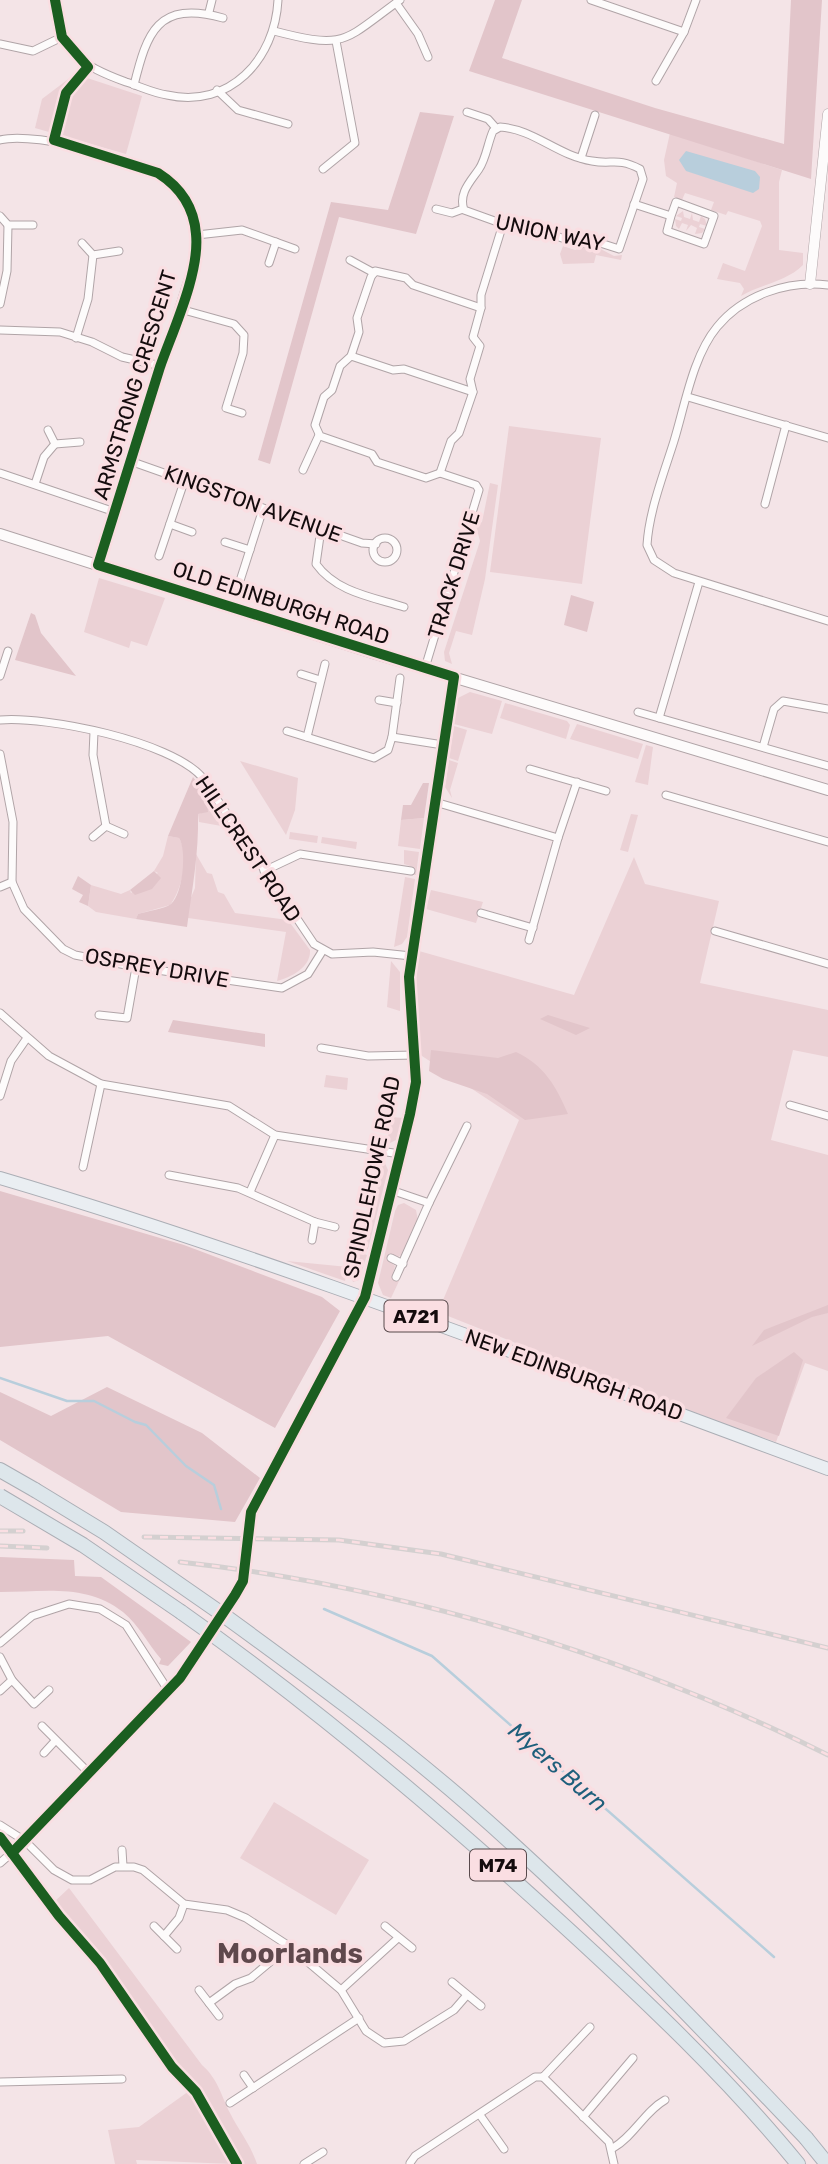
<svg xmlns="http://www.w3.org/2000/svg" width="828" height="2164" viewBox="0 0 828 2164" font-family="Rubik,sans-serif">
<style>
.green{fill:#ebd1d5}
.forest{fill:#e2c5ca}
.water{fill:#b8cedc}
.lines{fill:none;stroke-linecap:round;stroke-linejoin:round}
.stream{stroke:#b8cedc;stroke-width:2.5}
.minor-casing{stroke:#b0a4a7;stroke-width:9}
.tertiary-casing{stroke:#b0a4a7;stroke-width:11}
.secondary-casing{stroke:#b0a4a7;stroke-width:12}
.primary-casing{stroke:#abaeb5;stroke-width:14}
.motorway-casing{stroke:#abaeb5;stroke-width:16}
.minor{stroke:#fdfbfb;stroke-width:7}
.tertiary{stroke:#fdfbfb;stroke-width:10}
.secondary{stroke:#fdfbfb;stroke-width:10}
.primary{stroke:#eaeef2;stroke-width:12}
.motorway{stroke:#dde6eb;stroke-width:14}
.rail-casing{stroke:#d4d0d0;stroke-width:5}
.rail{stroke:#fadee2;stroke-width:2.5;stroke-dasharray:8;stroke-linecap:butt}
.motorway-bridge-casing{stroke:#abaeb5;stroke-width:16;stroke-linecap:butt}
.motorway-bridge{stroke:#dde6eb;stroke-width:14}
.cycleway-casing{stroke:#fadee2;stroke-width:15}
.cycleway{stroke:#1b5e20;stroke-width:10}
.labels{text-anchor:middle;stroke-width:7;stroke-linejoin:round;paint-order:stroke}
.shield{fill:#fadee2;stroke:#594a4d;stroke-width:2}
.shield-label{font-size:19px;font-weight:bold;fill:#140b0d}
.street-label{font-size:21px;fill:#140b0d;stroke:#fadee2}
.water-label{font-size:23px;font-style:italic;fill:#1e5f7b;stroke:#fadee2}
.district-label{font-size:28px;font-weight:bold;fill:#5f484c;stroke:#fadee2}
</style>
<rect width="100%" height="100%" fill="#f4e4e7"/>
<g class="green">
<path d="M75,74L142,96L126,154L35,128L42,99Z"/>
<path d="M670,133L782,170L779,182V250L803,253V265C786,282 761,284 741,296L744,289L740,283L717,279L723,263L745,271L762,226L760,221L728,211L726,215L711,210L714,202L685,193L682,200L674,197L677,183L666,176L664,160Z"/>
<path d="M683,211L684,217L690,219L692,213L693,220L699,222L701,216L705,219L707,226L700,224L699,227L705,229L702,233L695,234L697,228L691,225L686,231L688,225L682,223L679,229L676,226L675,219L681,221L682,218L676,216Z"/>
<path d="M593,245L614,256L622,255L621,260L596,255L594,263L563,264L560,254L563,246L575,250Z"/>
<path d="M509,426L601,438L582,584L490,572Z"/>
<path d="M490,483L498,485L485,579L472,635L456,631L449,653L452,664L445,661L444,652L480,541L476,526L482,522Z"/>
<path d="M99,578L165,598L147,646L131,641L129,648L84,632Z"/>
<path d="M470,692L502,701L492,734L454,724L458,698Z"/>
<path d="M505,703L567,721L570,725L566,739L500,718Z"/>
<path d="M577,724L643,744L638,759L570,739Z"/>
<path d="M454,726L467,730L458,761L449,758Z"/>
<path d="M646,745L653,747L648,785L635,782Z"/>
<path d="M449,760L458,763L450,790L452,798L445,787Z"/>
<path d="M240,761L298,778L295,810L286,835Z"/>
<path d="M207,796L227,827L199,822L198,814L208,811Z"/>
<path d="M631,814L638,815L628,852L620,850Z"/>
<path d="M424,818L420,849L398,846L401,820Z"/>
<path d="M290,832L318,836L317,843L289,839Z"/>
<path d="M168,836L179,838C190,855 182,890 170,905L138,914L136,919L96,912L88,906L91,885L121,894L130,890L131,893L158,873L154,871L163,856Z"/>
<path d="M322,837L357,842L356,849L321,843Z"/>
<path d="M404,850L419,852L416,875H413V867L404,864Z"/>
<path d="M196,854L207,873L212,874L218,892L224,894L235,913L288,920L310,950C311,967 292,977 277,981L286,932L188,918L187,907L195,888Z"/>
<path d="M634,857L645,884L719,901L700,983L828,1010V1057L793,1050L771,1140L828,1155V1371L805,1363L776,1442L695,1415L438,1312L519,1120L419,1054L414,999L419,951L574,995Z"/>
<path d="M405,877L415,879L407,937L402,944L394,947Z"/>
<path d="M431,890L483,902L476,923L426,909Z"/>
<path d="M391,961L400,972V1011L387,1007Z"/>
<path d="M326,1075L348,1078L347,1090L324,1087Z"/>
<path d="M392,1117L403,1118L396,1140L386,1145Z"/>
<path d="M383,1159L388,1170L368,1249L365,1250L355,1241L358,1231L369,1232Z"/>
<path d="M404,1203L416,1210L418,1221L403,1254L398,1257L391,1254L388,1260L395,1266L392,1277L399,1281L391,1298L383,1295L378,1283L395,1211L398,1205Z"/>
<path d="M357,1251L367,1255L359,1280L353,1282L350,1275Z"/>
<path d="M287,1261L348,1267L345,1281Z"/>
<path d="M274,1802L369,1860L336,1915L240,1858Z"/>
<path d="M69,1888L202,2065C218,2079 221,2095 230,2113C239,2131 251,2145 257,2164H239L198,2090L167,2058L101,1962L53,1903Z"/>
<path d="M189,2091L232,2164L136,2160L137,2164H115L108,2130L139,2127Z"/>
</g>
<g class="forest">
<path d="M495,0H522L502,58L655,108L784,144L791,0H822L811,179L469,71Z"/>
<path d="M420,112L454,116L416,234L339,217L270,464L258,460L331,202L388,210Z"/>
<path d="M571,595L594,602L587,632L564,625Z"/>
<path d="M31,613L35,615L41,633L76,676L15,660Z"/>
<path d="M193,777L207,796L208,812L198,814C199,853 192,890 187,927L136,919L138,914C147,911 165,909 171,904C183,894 187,850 179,838L168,836Z"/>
<path d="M423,783H429L424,818L401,820L403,805H411Z"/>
<path d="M154,871L161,878L152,889L135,895L130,890Z"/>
<path d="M78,876L91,885L88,906L79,902L83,895L72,889Z"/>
<path d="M548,1015L590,1028L576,1035L540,1019Z"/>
<path d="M173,1020L265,1034V1047L168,1032Z"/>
<path d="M431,1050L498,1058L516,1052C544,1065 556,1086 568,1114L525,1120L487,1094L443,1079L429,1071Z"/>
<path d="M0,1191L184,1245L322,1297L340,1311L275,1428L108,1336L0,1347Z"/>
<path d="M828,1305V1313L812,1317L752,1346L764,1330Z"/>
<path d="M794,1352L803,1360L779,1436L726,1418L756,1378Z"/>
<path d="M107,1387L202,1433L260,1478L235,1522L121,1512L0,1440V1392L51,1416Z"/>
<path d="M0,1557L74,1560L75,1576L101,1577L191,1642L168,1666L159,1664L161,1659C148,1644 139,1625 123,1612C87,1583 42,1592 0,1592Z"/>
</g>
<path class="water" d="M686,151L755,171L760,177L759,189L753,193L686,171L679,160Z"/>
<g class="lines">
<g class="stream">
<path d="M0,1378L67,1401H94L135,1422L146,1425L186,1466L214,1485L221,1509"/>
<path d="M324,1609L432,1656L774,1957"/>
</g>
<g class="minor-casing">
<g id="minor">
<path d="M55,0C53,51 85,67 126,82C139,86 153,93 167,95C230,109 275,59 278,0"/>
<path d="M591,0L684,32"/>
<path d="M396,3L418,34L428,57"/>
<path d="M209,12L212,0"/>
<path d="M274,31C347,50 343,41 400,0"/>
<path d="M0,44L33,51L62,37"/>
<path d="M656,81L684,32L696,0"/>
<path d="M134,85C147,33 157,0 223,18"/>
<path d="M217,90L238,110L288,124"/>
<path d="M467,112L488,119L496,128"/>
<path d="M500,127C534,129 558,156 592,161C612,165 617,157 640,169L643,179L619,249L594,241L580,244L517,223L503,224L464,210C458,193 471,181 479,169C486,159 488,142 493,131Z"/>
<path d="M0,140C36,130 158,163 181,192C197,214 197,238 193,264L98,565"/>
<path d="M581,158L595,115"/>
<path d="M323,169L355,143L336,41"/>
<path d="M634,204L671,216L676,202L714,216L704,244L667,231L671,216"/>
<path d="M436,209L452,213L463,209"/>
<path d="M0,216L8,225H33"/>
<path d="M197,235L242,230L295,249"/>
<path d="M82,243L93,255L119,251"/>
<path d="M350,260L374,273"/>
<path d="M269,263L276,242"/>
<path d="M828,285C788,280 743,295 717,327C693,356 685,405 674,441C664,473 649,511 647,545L654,560L674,573L828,621"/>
<path d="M0,304L7,271L8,225"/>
<path d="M180,309L234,324L244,335L243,353L226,408L242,413"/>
<path d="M0,330L60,332L92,342L122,357L161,366"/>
<path d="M76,338L88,299L93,255"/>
<path d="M351,356L393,370L404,369L473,392"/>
<path d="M688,397L828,438"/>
<path d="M48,430L55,444L80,442"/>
<path d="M130,461L362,543L376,544"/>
<path d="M303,470L319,435"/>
<path d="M0,473L115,512"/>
<path d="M440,473L451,441L459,433L473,392L470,379L480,346L473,337L481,308V295L503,224"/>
<path d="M35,484L44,457L55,444"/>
<path d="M765,504L786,425"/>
<path d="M170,524L192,532"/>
<path d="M321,529L316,564C336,592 372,597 404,607"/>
<circle cx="385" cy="550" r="12"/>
<path d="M225,542L250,550"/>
<path d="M159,556L185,479"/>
<path d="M238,587L263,509"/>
<path d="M425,668L479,490L476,485L440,473L426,478L377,462L372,454L320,436L315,425L324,397L332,390L340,366L351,356L359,332L357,318L371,277L375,271L406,278L413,285L481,308"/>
<path d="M301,674L320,680"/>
<path d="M0,676L8,651"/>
<path d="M379,700L397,703"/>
<path d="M638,712L828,766"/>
<path d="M659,718L699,582"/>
<path d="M0,720C47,716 170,741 202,777L314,944L332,954L373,952L411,956"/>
<path d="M287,731L374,758L388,750L392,737L443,745"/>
<path d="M94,732L93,755L106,826"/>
<path d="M307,737L325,664"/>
<path d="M392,737L400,678"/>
<path d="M763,747L774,709L783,701L828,709"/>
<path d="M0,754L13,822L12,882L24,909L63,949L75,955L136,967L282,988L308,974L323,950"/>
<path d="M530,769L606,791"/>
<path d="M666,795L828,842"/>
<path d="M435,802L558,838L529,940"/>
<path d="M93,837L106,826L124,834"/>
<path d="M558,838L577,782"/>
<path d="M264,871L300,854L411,871"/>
<path d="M0,887L12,882"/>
<path d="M481,913L533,928"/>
<path d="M715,931L828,964"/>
<path d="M0,1013L49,1056L101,1084L229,1106L275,1135L400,1154"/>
<path d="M99,1015L127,1018L136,967"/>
<path d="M321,1048L368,1056L415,1055"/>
<path d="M0,1096L11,1061L27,1038"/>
<path d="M790,1105L828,1116"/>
<path d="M83,1167L101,1084"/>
<path d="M169,1175L238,1188L315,1222L335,1227"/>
<path d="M391,1190L429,1203L396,1277"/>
<path d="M250,1192L275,1135"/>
<path d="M429,1203L467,1126"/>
<path d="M312,1240L315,1222"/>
<path d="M391,1258L403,1264"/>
<path d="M280,1458L365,1298"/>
<path d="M0,1643L32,1616L69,1604L100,1609L126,1625L168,1690"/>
<path d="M0,1657L12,1680L0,1691"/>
<path d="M12,1680L34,1704L49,1690"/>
<path d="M42,1726L90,1774"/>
<path d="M44,1753L55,1741"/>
<path d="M0,1825L25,1841L54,1870L72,1880H90L115,1867H134L143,1870L184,1904L227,1910L246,1918L289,1946L341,1990L366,2031L384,2043L404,2041L454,2010L467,1995"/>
<path d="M122,1850L123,1866"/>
<path d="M0,1863L25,1841L180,1678"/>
<path d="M154,1926L177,1949"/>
<path d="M385,1926L412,1948"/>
<path d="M164,1936L179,1918L184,1904"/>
<path d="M452,1982L481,2006"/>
<path d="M199,1990L219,2016"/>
<path d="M341,1990L398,1938"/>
<path d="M209,2003L235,1984L251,1978L289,1946"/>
<path d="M244,2075L253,2088"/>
<path d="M543,2077L609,2142L614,2164"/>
<path d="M543,2077L590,2027"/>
<path d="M0,2082L122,2079"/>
<path d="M230,2103L359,2018"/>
<path d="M480,2115L504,2149"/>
<path d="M583,2117L633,2058"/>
<path d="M613,2148C634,2136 645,2111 665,2100"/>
<path d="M410,2163L415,2156L535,2077H543"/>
<path d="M304,2164L323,2152"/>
</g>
</g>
<g class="tertiary-casing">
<g id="tertiary">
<path d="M810,284L828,114"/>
<path d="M365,1297L416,1082L409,977L454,677"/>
</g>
</g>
<g class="secondary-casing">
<path id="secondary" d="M0,534L376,654L828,790"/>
</g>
<g class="primary-casing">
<path id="primary" d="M0,1178C281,1261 553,1368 828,1469"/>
</g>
<g class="motorway-casing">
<g id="motorway">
<path d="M0,1470L35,1490"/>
<path d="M181,1612C316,1707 440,1812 561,1923C642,1997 729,2079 798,2164"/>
<path d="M222,1614C306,1675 391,1737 470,1806C589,1910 697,2023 806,2138"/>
</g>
</g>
<use href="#minor" class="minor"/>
<use href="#tertiary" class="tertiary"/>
<use href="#secondary" class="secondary"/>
<use href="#primary" class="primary"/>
<use href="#motorway" class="motorway"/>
<g class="rail-casing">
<g id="rail">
<path d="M0,1531H23"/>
<path d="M144,1537L339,1540L441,1554L828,1648"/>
<path d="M0,1546L47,1548"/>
<path d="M180,1562C400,1586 630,1656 828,1755"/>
</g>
</g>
<use href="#rail" class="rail"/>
<g class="motorway-bridge-casing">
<g id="motorway-bridge">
<path d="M35,1490L104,1532L222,1614"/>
<path d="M0,1496L83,1545L181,1612"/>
<path d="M806,2138L827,2164"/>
</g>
</g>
<use href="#motorway-bridge" class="motorway-bridge"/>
<g class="cycleway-casing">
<g id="cycleway">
<path d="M0,1837L59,1916L100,1963L172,2067L196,2092L237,2164"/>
<path d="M12,1853L180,1678L235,1595L243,1581L251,1512L365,1297L410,1114L416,1082L409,977L454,677L98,565C119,499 139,433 160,367C173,330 200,273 196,234C194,207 180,187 158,173L54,140L66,93L88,67L62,37L55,0"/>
</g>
</g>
<use href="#cycleway" class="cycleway"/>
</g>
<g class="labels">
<g class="shield">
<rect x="384.5" y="1300.5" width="63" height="31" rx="5"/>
<rect x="470" y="1849.5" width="56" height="31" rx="5"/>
</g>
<g class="shield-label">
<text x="416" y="1323">A721</text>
<text x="498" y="1872">M74</text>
</g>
<g class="street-label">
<text transform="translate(550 233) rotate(12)" y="7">UNION WAY</text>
<text transform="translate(135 385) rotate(-73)" y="7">ARMSTRONG CRESCENT</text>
<text transform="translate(253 504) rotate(20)" y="7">KINGSTON AVENUE</text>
<text transform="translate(454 575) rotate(-73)" y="7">TRACK DRIVE</text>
<text transform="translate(281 603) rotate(18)" y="7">OLD EDINBURGH ROAD</text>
<text transform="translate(248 849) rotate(56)" y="7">HILLCREST ROAD</text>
<text transform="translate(157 968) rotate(10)" y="7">OSPREY DRIVE</text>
<text transform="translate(372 1177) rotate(-78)" y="7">SPINDLEHOWE ROAD</text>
<text transform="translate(574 1375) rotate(20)" y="7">NEW EDINBURGH ROAD</text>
</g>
<g class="water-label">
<text transform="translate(558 1767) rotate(41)" y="8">Myers Burn</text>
</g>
<g class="district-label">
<text x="290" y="1963">Moorlands</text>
</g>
</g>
</svg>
